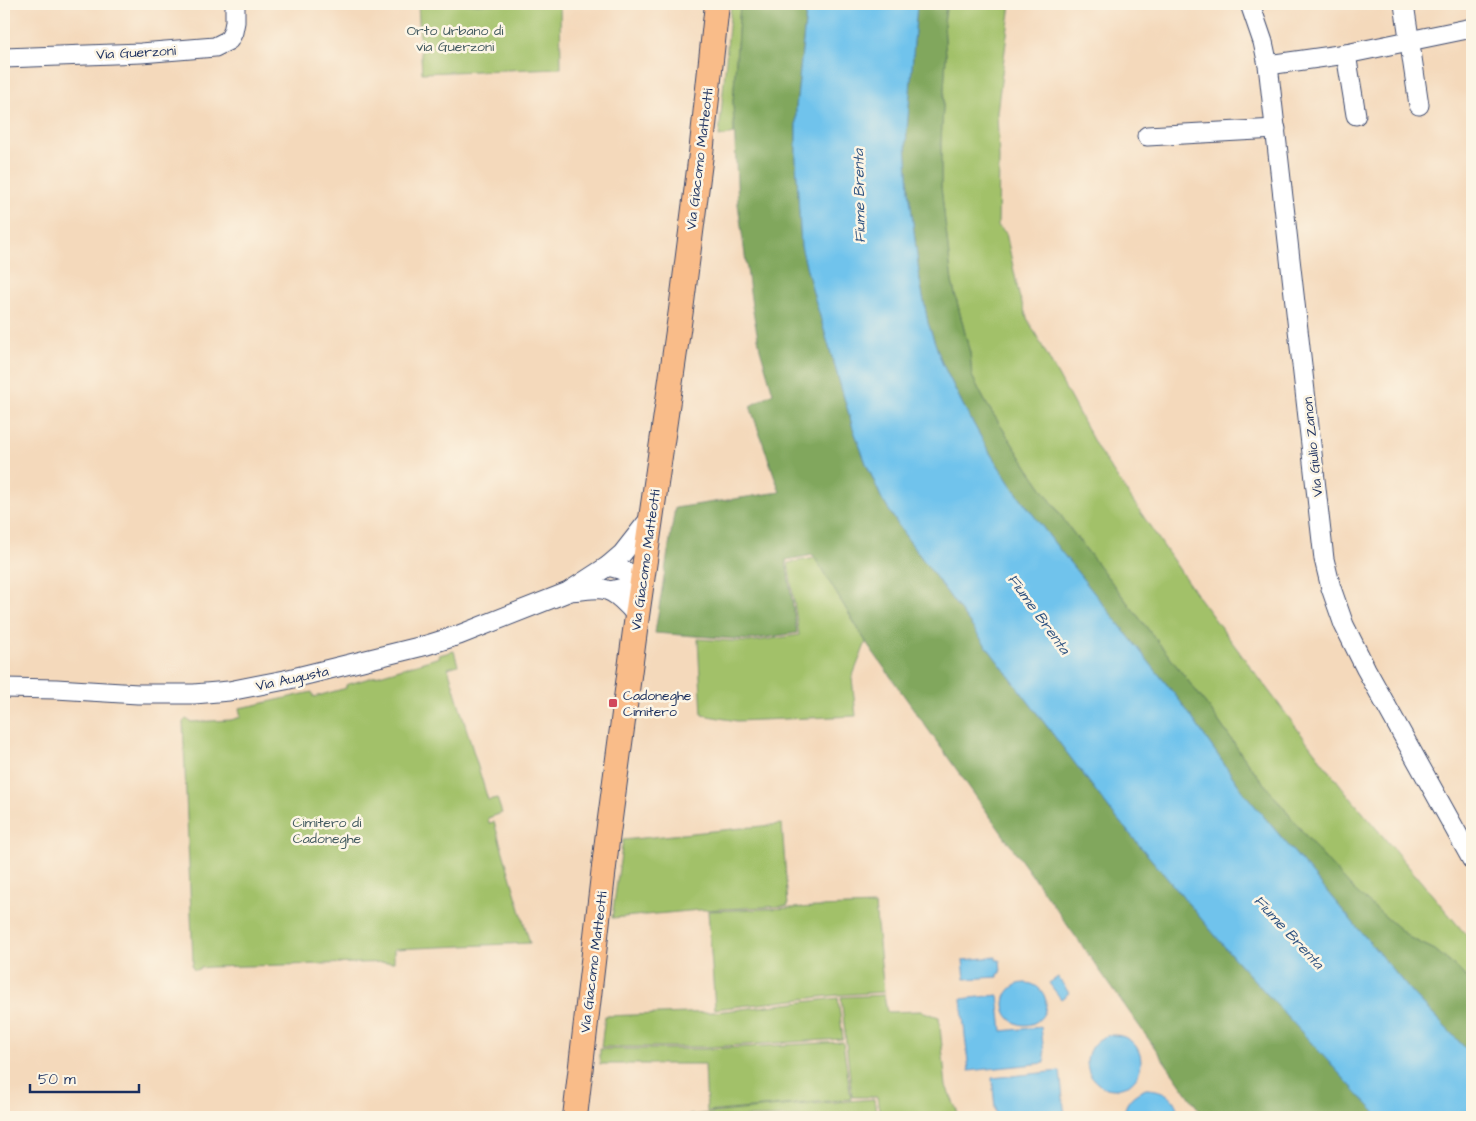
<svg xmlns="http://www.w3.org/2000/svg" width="1476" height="1121" viewBox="0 0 1476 1121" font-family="'Architects Daughter',sans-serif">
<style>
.green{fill:#a2c169;stroke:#5e7864}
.forest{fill:#81a75d;stroke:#4e6b5e}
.water{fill:#6fc3ec;stroke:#4579a5}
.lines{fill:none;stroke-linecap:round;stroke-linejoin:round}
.minor-casing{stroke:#3c486c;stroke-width:21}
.major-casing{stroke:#3c486c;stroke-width:26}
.minor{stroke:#fff;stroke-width:19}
.major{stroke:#f9bc89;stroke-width:24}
.poi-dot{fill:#d1495b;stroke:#fcf5e5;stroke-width:2}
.labels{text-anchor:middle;stroke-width:5;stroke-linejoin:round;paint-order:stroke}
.park-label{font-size:14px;fill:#445b61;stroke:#fcf5e5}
.street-label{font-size:14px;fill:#1b2f5e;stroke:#fcf5e5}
.poi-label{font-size:14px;fill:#1b2f5e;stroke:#fcf5e5;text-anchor:start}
.water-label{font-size:15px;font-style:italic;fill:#305482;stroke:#fcf5e5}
</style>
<rect width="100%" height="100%" fill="#fcf5e5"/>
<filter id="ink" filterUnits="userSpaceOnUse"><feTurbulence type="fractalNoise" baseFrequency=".02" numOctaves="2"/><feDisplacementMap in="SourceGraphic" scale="10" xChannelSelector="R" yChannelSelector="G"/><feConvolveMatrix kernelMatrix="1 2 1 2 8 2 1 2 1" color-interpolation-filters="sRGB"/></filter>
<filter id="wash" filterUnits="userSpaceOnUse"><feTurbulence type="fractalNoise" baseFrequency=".0096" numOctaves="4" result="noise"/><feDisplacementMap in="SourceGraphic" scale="20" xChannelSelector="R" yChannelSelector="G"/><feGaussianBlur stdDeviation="1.12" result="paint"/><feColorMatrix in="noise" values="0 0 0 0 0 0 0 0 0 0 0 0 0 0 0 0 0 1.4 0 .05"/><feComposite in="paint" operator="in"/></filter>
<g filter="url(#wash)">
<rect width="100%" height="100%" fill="#f4d9bb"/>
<g class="green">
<path d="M418,4H560L561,68L422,73Z"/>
<path d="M731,4H740L733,102L734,134L719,137Z"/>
<path d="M947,4H1011L997,112L999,158L998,226L1006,233L1019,295L1027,318L1099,451L1198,597L1314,751L1349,796L1472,942V984L1459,970L1435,950L1410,938L1352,889L1318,851L1247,762L1210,709L1071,530L1028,468L986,403L972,376L970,353L952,282L941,187V142L946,56L944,23Z"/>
<path d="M815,558L866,642L852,678L856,716L737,721L702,715L698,639L749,642L799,635L788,563Z"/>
<path d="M454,651L458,665L448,668L488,800L497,798L502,813L488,818L489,823L494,822L530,943L394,949V962L210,967L201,968L196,970L193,969L192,965L193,962L183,722L186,719L191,722L231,720L241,717L239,708L255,705L312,692L314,697L346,688V685L440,657L439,655Z"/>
<path d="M782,824L788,906L700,910L612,918L623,840Z"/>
<path d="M875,905L884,992L838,995L715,1009L708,911Z"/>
<path d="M884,995L887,1012L921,1011L939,1017L946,1086L960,1117H880L877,1097H852L841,997Z"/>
<path d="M838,998L843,1039L710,1047H601L605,1016L715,1012Z"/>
<path d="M843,1042L851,1099L707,1112L705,1064H600V1049H705Z"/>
<path d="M874,1099L877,1117H673L769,1107Z"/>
</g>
<g class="forest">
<path d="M740,4H807L796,108V159L801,246L812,289L853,428L866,463L882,499L902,531L987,647L1114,815L1235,959L1380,1117H1204L868,645L813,555L786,560L797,633L749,640L655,633L675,508L780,492L750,406L773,393L760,349L752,306L738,204L733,102Z"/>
<path d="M917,4H946L944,23L946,56L941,142V187L952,282L970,353L972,376L986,403L1028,468L1071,530L1210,709L1247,762L1318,851L1353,889L1410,938L1435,950L1459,970L1472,984V1055L1413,994L1244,793L1183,705L1059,549L1010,484L988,450L963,405L942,363L928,323L920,281L909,190L906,143Z"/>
</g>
<g class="water">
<path d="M807,4H917L906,143L909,190L920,281L928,323L942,363L963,405L988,450L1010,484L1059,549L1183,705L1244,793L1413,994L1472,1055V1117H1380L1368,1105L1235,959L1114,815L987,647L902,531L882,499L866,463L853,428L812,289L801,246L796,159V108Z"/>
<path d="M996,957V960H1000L1001,973L998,974V977L965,979L963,960Z"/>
<path d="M1058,977L1069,993L1061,999L1049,983Z"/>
<circle cx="1025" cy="1004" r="21"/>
<path d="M998,995L1002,1031L1041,1027L1045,1063L969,1071L961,999Z"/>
<circle cx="1114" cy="1062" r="27"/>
<path d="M1060,1071L1065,1117H996L992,1078Z"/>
<path d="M1146,1089C1164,1089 1178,1098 1178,1117H1124C1124,1102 1133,1094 1146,1089Z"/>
</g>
</g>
<g filter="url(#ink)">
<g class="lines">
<g class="minor-casing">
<g id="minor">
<path d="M1250,4L1263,42L1268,65L1324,559L1331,588L1344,625L1366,669L1472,860"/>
<path d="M1404,4L1419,105"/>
<path d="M1346,54L1356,115"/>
<path d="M4,58L141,53L215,47L229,40L233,32L235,22V4"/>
<path d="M1268,65L1346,54L1472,28"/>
<path d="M1147,136L1276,129"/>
<path d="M608,566C621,569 631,573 642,580L632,586L610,591"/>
<path d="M570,591C580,591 592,588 602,589C615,590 630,607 637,616"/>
<path d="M4,688L56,689L138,694H194L229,691L285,680L427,645L459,635L568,592L608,566L622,554L651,517"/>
</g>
</g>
<g class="major-casing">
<path id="major" d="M575,1117L607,841L637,616L681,310L701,154L717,4"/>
</g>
<use href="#minor" class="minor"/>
<use href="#major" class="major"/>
</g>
</g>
<rect class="poi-dot" x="608" y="698" width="10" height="10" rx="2.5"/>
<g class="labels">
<g class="park-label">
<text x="455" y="35">Orto Urbano di<tspan x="455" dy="16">via Guerzoni</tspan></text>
<text x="327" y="827">Cimitero di<tspan x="327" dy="16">Cadoneghe</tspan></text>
</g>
<g class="street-label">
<text transform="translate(136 52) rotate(-3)" y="5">Via Guerzoni</text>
<text transform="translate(699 159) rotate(-83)" y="5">Via Giacomo Matteotti</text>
<text transform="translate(1312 447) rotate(-96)" y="5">Via Giulio Zanon</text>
<text transform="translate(645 560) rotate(-82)" y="5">Via Giacomo Matteotti</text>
<text transform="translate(292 678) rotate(-12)" y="5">Via Augusta</text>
<text transform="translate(593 962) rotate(-83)" y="5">Via Giacomo Matteotti</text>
</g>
<g class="poi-label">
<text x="623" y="700">Cadoneghe<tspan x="623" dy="16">Cimitero</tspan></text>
</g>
<g class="water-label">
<text transform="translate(859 196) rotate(-91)" y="5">Fiume Brenta</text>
<text transform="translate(1039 614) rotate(54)" y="5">Fiume Brenta</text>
<text transform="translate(1289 932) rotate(47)" y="5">Fiume Brenta</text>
</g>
</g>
<rect width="1476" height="1121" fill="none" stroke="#fcf5e5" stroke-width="20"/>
<path d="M30 1084v8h109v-8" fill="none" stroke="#1b2f5e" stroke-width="2.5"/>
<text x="38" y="1084" font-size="15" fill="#1b2f5e" stroke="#fcf5e5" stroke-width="4" paint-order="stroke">50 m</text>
</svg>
